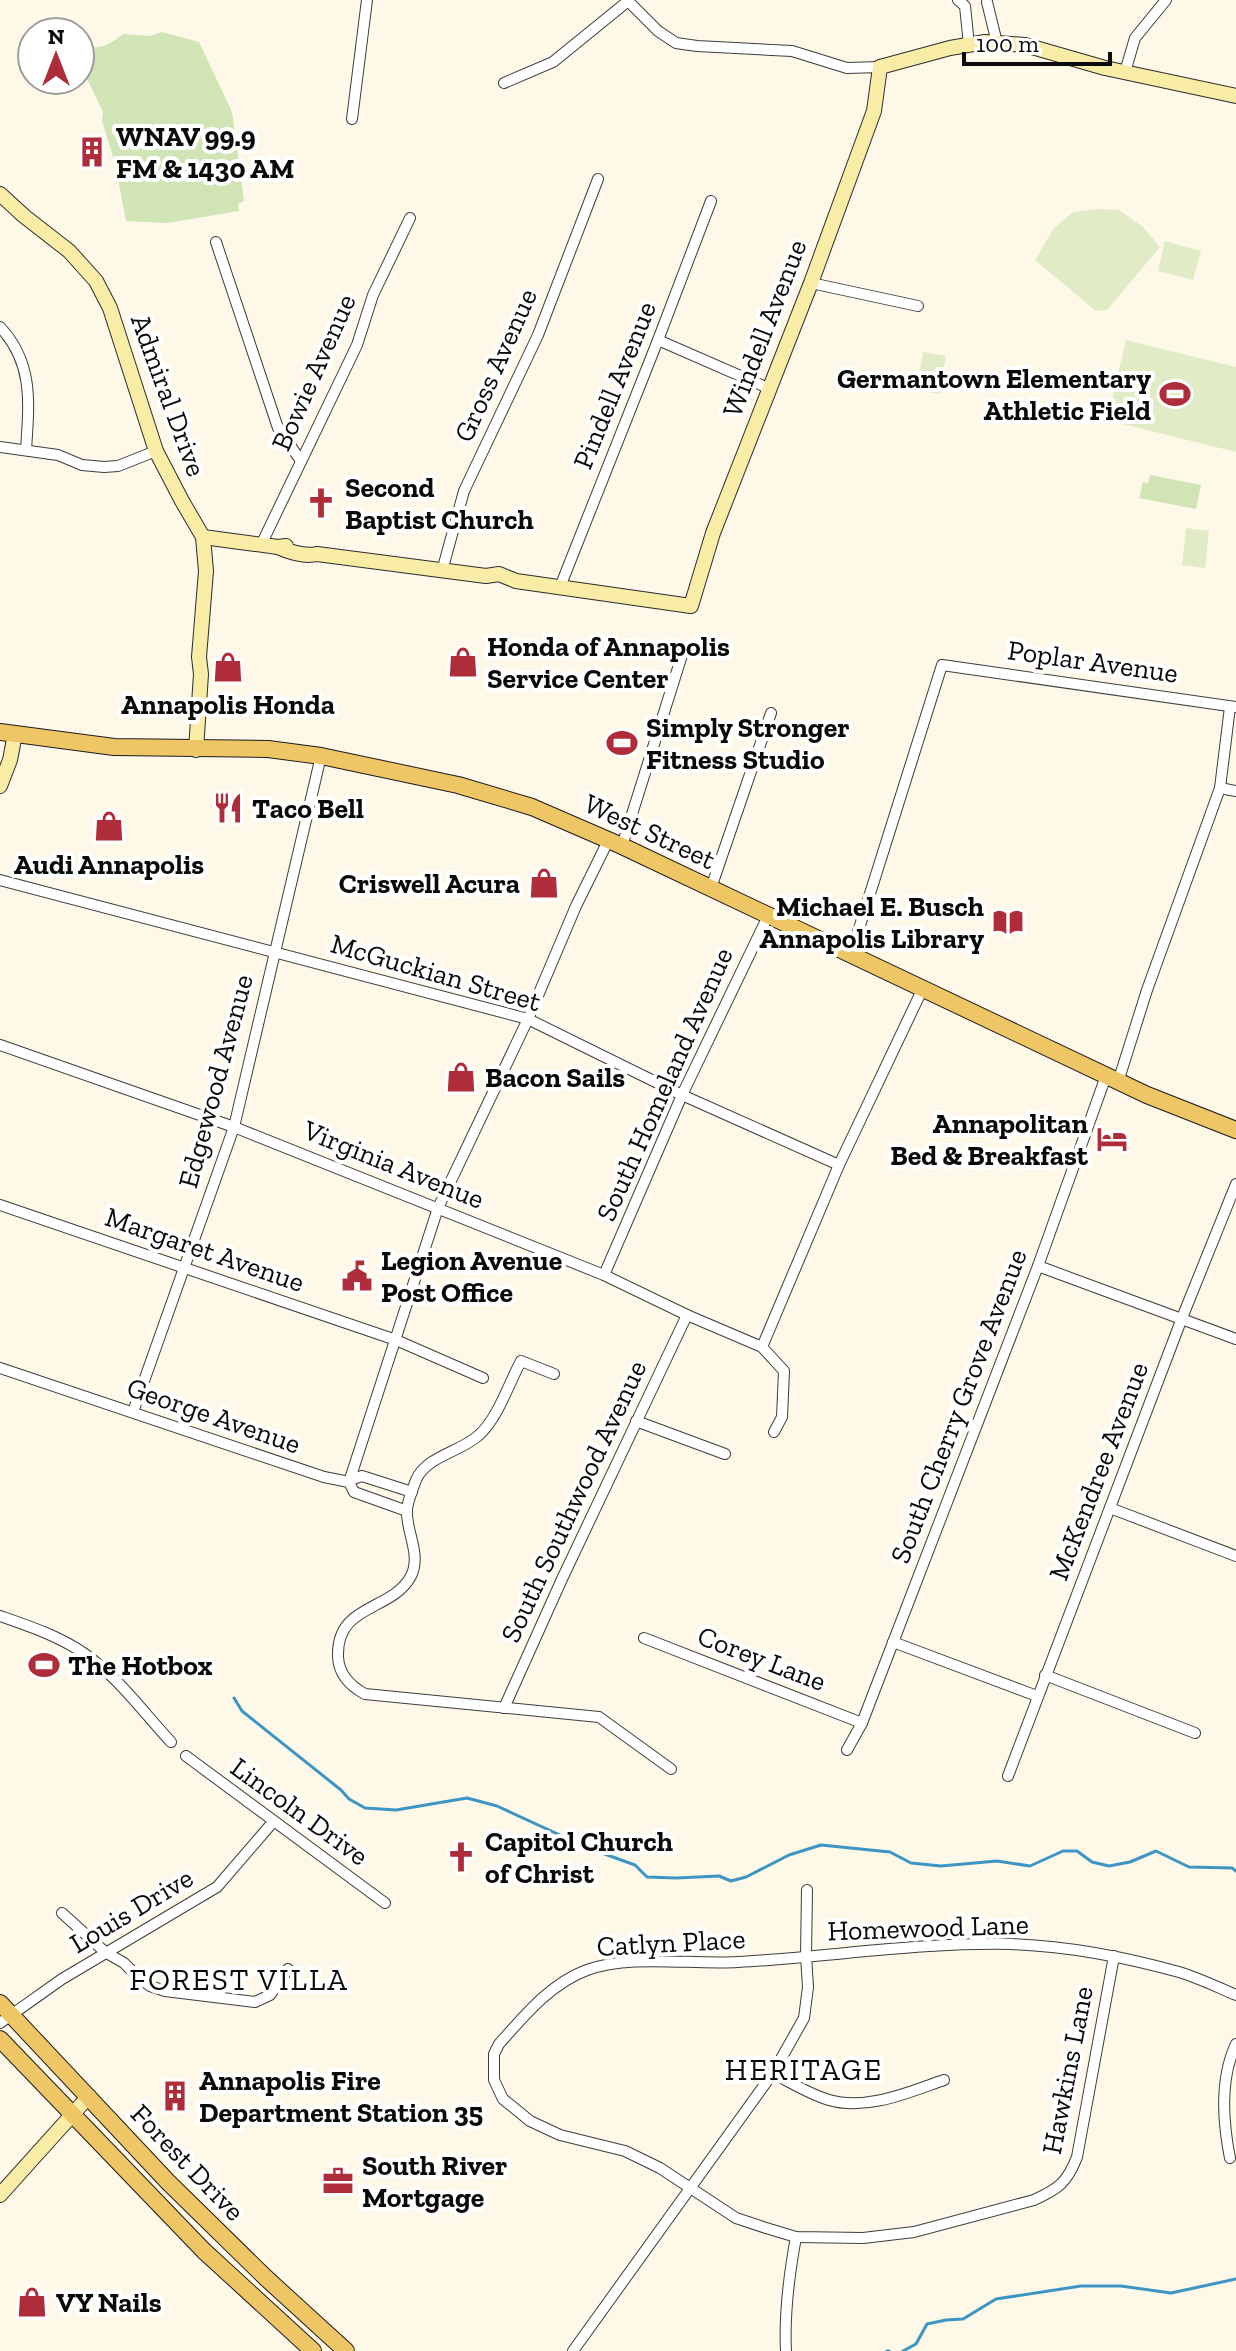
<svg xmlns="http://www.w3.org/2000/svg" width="1236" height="2351" viewBox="0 0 1236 2351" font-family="'Zilla Slab',serif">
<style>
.green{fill:#d0e4b5}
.pitch{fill:#e1ecc6}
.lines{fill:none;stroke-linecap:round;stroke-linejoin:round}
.stream{stroke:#3c95c3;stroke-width:3}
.street-casing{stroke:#3d3d3d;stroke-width:12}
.secondary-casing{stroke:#2c2c2c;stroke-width:16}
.primary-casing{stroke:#1b1b1b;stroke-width:18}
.street{stroke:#fff;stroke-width:10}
.secondary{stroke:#f9eca7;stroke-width:14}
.primary{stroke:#efc666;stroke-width:16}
.labels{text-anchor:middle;stroke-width:8;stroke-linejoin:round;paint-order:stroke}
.poi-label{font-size:28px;font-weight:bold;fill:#0a0a0a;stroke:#fff;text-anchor:start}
.street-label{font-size:28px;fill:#0a0a0a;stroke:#fff}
.neighbourhood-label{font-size:30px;letter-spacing:2px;fill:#0a0a0a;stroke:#fff}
</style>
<rect width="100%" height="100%" fill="#fef8e8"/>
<g class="green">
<path d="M162,32L199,42L232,112L244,201L238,204L239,211L167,223L126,221L115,163L102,121L103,112L83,70L87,48C102,48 111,44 123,34L150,36Z"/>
<path d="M1150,475L1201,485L1196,509L1139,498L1143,482L1148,483Z"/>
</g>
<g class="pitch">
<path d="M1099,209L1119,210L1143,227L1160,247L1107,310L1096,311L1035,260L1054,228L1073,212Z"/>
<path d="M1165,241L1201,251L1193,280L1158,271Z"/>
<path d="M1126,340L1236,367V452L1107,420Z"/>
<path d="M923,352L946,356L940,394L917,390Z"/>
<path d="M1186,528L1209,531L1205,568L1182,565Z"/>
</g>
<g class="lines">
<g class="stream">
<path d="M234,1698L242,1711L341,1790L349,1799L365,1808L396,1810L467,1798L497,1806L588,1848L635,1865L647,1877L676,1878L719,1876L731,1881L746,1877L789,1855L821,1845L890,1852L911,1863L941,1866L997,1861L1030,1866L1063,1851H1077L1092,1862L1109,1866L1130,1862L1156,1851L1189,1867L1232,1868L1236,1871"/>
<path d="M887,2351H889"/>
<path d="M903,2351L916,2344L927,2324L946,2320L963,2319L996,2299L1081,2286H1121L1171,2293L1236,2279"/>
</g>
<g class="street-casing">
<g id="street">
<path d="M627,0L658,31L676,43L697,46L792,51L847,68L880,67"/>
<path d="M958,0L965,6L969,45"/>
<path d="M987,2L997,43"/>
<path d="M1125,72L1135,38L1166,0"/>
<path d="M504,83L553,62L628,1"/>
<path d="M352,119L367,0"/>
<path d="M216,242L278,428L301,461"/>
<path d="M811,283L918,306"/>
<path d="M0,327C34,363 29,404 26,450"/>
<path d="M658,340L768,388"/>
<path d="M0,447L58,455L82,465L104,467L118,466L156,451"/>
<path d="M261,545L357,345L373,295L410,218"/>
<path d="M442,571L464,491L538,335L598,179"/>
<path d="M560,587L658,340L711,201"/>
<path d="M1220,788L1236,791"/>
<path d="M622,846L683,652"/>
<path d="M0,880L528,1019L682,1095L839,1165"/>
<path d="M711,888L771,713"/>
<path d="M851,954L942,665L1236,707"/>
<path d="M0,1045L234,1127L604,1275L687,1315L762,1347L784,1371L782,1417L774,1432"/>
<path d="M1118,1082L1147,990L1220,788L1230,707"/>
<path d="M0,1205L396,1340L483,1378"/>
<path d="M1038,1266L1236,1339"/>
<path d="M604,1275L682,1095L769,914"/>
<path d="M762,1347L839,1165L923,988"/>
<path d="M0,1368L324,1477L349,1482L354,1492L407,1511"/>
<path d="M554,1374L521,1361C509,1383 498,1418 479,1435C461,1452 426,1456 416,1480C413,1488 408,1500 407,1509C405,1530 422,1554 411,1576C392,1612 336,1603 338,1657C339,1675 350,1686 365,1694L599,1717L671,1769"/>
<path d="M133,1412L234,1127L321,756"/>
<path d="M636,1421L725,1454"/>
<path d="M350,1480L362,1476L412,1492"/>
<path d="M349,1482L438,1208L528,1019L576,906L609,839"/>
<path d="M1110,1508L1236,1556"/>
<path d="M0,1616C29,1626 59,1636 85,1654C118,1677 144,1713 171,1742"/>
<path d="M644,1638L862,1723"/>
<path d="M893,1642L1037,1696"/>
<path d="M1045,1675L1195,1733"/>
<path d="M504,1708L562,1579L687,1315"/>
<path d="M847,1750L862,1723L1038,1266L1106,1076"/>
<path d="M186,1756L385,1903"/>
<path d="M1008,1776L1182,1318L1236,1184"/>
<path d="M62,1913L105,1952L124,1963L138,1977L150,1986L165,1991L255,2002L270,1995L288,1969"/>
<path d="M1114,1956L1077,2157C1067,2183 1058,2189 1034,2200L914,2232L863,2238L796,2237L766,2228L736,2218L660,2168L625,2151L560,2135L530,2121L503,2099L494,2080V2054L499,2044C524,2016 551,1983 587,1970C631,1954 691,1965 738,1962C829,1957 920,1942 1011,1944C1068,1946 1125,1957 1179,1972C1199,1978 1217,1987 1236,1995"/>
<path d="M0,2023L62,1979L217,1887L273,1822"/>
<path d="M773,2073C791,2083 809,2094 829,2100C867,2111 909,2092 944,2080"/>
<path d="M1230,2158C1223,2123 1220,2078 1236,2044"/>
<path d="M573,2351L773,2073L804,2018L808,1987L806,1956L807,1890"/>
<path d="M786,2351C784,2312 789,2275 796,2237"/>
</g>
</g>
<g class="secondary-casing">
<g id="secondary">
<path d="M0,194L24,216L69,251L96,281L110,308L156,451L182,501L203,537L206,571L199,657L201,674L196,750"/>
<path d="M203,537L278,547L286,546"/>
<path d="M278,547C290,552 304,557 317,554L486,576L499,574L516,581L691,606L713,533L811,283L874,111L880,67L950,48L985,42L1025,45L1105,68L1236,96"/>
<path d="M0,786L10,760L15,734"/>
<path d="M0,2195L89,2096"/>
</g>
</g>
<g class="primary-casing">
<g id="primary">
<path d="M0,732L114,747L268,749L321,756L458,785L532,807L622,846L1147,1095L1236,1130"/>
<path d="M0,2003L168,2182L266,2278L346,2351"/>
<path d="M0,2039L204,2251L313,2351"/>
</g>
</g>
<use href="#street" class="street"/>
<use href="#secondary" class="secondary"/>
<use href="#primary" class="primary"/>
</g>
<defs>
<g id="building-bare" transform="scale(2.4)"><path d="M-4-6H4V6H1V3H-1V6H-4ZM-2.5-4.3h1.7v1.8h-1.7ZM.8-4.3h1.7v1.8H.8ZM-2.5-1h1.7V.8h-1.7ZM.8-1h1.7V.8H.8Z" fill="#af2c3a" stroke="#fff" stroke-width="2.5" paint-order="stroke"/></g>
<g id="stadium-bare" transform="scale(2.4)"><path d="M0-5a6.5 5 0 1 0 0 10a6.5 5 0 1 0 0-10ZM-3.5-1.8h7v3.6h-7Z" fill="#af2c3a" stroke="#fff" stroke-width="2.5" paint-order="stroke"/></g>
<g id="church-bare" transform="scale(2.4)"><path d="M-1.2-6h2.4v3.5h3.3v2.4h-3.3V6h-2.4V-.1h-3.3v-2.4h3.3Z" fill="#af2c3a" stroke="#fff" stroke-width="2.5" paint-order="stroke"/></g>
<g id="shop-bare" transform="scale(2.4)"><path d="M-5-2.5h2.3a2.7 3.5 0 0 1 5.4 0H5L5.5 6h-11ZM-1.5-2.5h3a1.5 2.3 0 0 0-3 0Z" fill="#af2c3a" stroke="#fff" stroke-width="2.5" paint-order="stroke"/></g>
<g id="restaurant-bare" transform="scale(2.4)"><path d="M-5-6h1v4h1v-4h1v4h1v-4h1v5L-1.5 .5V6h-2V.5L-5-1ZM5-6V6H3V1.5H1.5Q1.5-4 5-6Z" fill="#af2c3a" stroke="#fff" stroke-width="2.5" paint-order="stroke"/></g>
<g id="library-bare" transform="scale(2.4)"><path d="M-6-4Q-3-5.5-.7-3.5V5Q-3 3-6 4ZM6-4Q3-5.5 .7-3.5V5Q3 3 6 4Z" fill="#af2c3a" stroke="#fff" stroke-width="2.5" paint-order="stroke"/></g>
<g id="hotel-bare" transform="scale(2.4)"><path d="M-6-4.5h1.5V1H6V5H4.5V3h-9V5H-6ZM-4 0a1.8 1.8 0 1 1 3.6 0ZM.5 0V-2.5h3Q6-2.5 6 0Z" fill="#af2c3a" stroke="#fff" stroke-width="2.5" paint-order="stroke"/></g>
<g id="civic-bare" transform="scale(2.4)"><path d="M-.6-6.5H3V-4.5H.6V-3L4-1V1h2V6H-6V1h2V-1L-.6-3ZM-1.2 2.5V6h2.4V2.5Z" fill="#af2c3a" stroke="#fff" stroke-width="2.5" paint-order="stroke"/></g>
<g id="office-bare" transform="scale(2.4)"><path d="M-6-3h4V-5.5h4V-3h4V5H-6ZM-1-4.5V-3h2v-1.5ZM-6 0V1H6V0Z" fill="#af2c3a" stroke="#fff" stroke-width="2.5" paint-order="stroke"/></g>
</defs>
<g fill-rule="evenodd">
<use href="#building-bare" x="92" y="152"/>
<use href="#stadium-bare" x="1175" y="394"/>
<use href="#church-bare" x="321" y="503"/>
<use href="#shop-bare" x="463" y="662"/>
<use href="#shop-bare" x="228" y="667"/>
<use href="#stadium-bare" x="622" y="743"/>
<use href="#restaurant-bare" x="228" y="808"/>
<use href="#shop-bare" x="109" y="826"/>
<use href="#shop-bare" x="544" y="883"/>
<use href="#library-bare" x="1008" y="922"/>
<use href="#shop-bare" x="461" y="1077"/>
<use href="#hotel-bare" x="1112" y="1139"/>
<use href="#civic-bare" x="357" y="1276"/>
<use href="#stadium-bare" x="44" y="1665"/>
<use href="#church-bare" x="461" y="1857"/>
<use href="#building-bare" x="175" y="2096"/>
<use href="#office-bare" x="338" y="2181"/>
<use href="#shop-bare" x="32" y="2302"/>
</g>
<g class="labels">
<g class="poi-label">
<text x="116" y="146">WNAV 99.9<tspan x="116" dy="32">FM &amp; 1430 AM</tspan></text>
<text x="1151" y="388" text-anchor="end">Germantown Elementary<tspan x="1151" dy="32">Athletic Field</tspan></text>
<text x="345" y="497">Second<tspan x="345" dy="32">Baptist Church</tspan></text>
<text x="487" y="656">Honda of Annapolis<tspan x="487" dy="32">Service Center</tspan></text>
<text x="228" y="714" text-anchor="middle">Annapolis Honda</text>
<text x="646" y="737">Simply Stronger<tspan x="646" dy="32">Fitness Studio</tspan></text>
<text x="252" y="818">Taco Bell</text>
<text x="109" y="874" text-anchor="middle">Audi Annapolis</text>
<text x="520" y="893" text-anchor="end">Criswell Acura</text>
<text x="984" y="916" text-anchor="end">Michael E. Busch<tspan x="984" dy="32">Annapolis Library</tspan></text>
<text x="485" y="1087">Bacon Sails</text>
<text x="1088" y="1133" text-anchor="end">Annapolitan<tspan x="1088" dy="32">Bed &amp; Breakfast</tspan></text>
<text x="381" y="1270">Legion Avenue<tspan x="381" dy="32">Post Office</tspan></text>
<text x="68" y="1675">The Hotbox</text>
<text x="485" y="1851">Capitol Church<tspan x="485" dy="32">of Christ</tspan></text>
<text x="199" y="2090">Annapolis Fire<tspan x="199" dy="32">Department Station 35</tspan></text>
<text x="362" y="2175">South River<tspan x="362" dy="32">Mortgage</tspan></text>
<text x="56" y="2312">VY Nails</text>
</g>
<g class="street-label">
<text transform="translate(764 328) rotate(-69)" y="10">Windell Avenue</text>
<text transform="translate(495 365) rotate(-66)" y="10">Gross Avenue</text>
<text transform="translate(313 372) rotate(-66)" y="10">Bowie Avenue</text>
<text transform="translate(614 385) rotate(-68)" y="10">Pindell Avenue</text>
<text transform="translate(169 395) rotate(70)" y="10">Admiral Drive</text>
<text transform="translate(1093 661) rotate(8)" y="10">Poplar Avenue</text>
<text transform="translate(650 831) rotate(25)" y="10">West Street</text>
<text transform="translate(436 972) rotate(16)" y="10">McGuckian Street</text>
<text transform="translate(215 1081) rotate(-75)" y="10">Edgewood Avenue</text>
<text transform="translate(664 1084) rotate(-66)" y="10">South Homeland Avenue</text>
<text transform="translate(394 1164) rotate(22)" y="10">Virginia Avenue</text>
<text transform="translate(205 1249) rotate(19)" y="10">Margaret Avenue</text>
<text transform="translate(958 1406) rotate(-69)" y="10">South Cherry Grove Avenue</text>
<text transform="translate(214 1415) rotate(19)" y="10">George Avenue</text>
<text transform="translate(1098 1471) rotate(-69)" y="10">McKendree Avenue</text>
<text transform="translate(573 1501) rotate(-65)" y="10">South Southwood Avenue</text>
<text transform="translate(762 1658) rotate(21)" y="10">Corey Lane</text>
<text transform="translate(300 1811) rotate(36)" y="10">Lincoln Drive</text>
<text transform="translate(131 1910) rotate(-31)" y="10">Louis Drive</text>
<text transform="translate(928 1927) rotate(-2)" y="10">Homewood Lane</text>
<text transform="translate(671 1942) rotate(-3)" y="10">Catlyn Place</text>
<text transform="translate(1067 2070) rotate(-79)" y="10">Hawkins Lane</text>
<text transform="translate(188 2162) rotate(46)" y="10">Forest Drive</text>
</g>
<g class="neighbourhood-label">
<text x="239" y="1990">FOREST VILLA</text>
<text x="804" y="2080">HERITAGE</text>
</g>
</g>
<g transform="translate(56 56)"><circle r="38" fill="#ffffff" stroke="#9d9d9d" stroke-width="2"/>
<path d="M0-6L14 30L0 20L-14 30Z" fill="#af2c3a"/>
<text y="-12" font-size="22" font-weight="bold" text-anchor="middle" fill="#0a0a0a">N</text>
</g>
<path d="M964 52v12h146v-12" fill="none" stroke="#0a0a0a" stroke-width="4"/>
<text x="976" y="52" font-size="24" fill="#0a0a0a" stroke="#ffffff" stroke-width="6" paint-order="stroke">100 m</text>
</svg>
